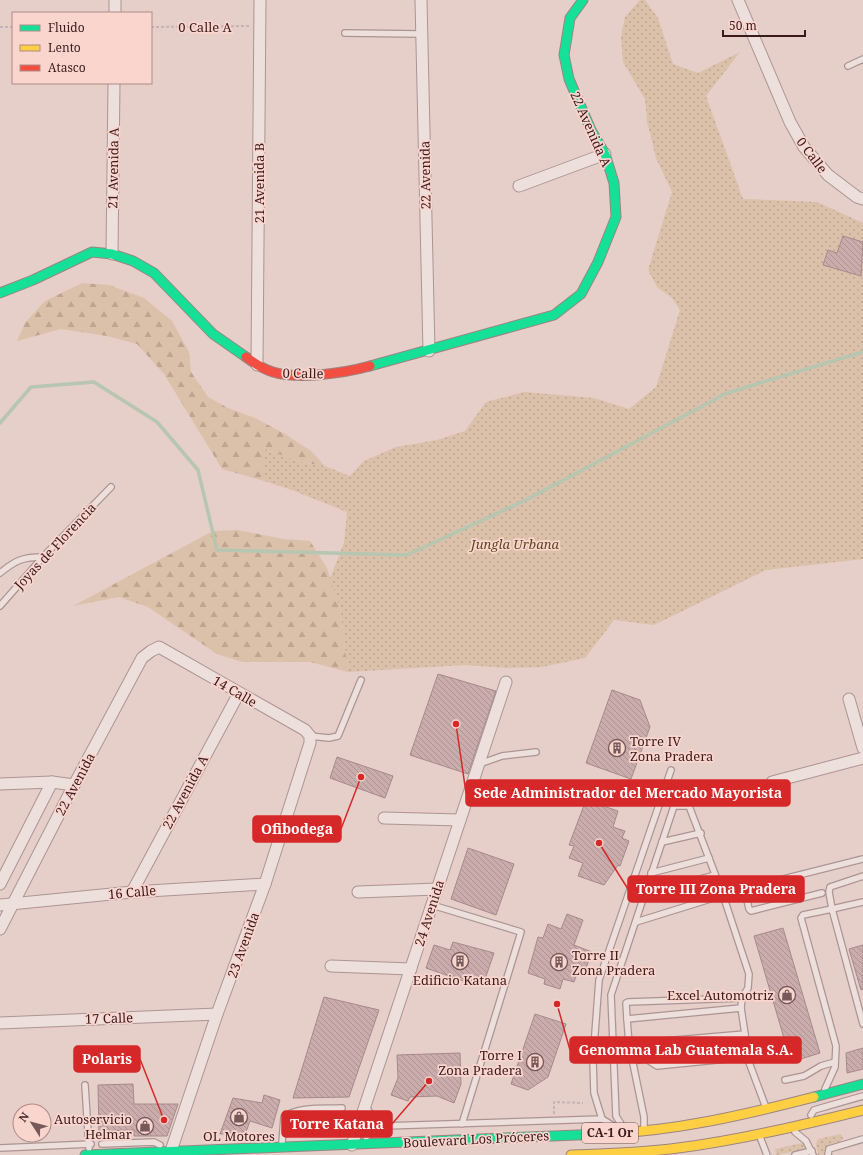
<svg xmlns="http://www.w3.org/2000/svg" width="863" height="1155" viewBox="0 0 863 1155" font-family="'Noto Serif',serif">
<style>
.forest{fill:url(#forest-firs)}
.park{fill:url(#park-dots)}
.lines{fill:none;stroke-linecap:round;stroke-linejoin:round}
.stream{stroke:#b6c6b1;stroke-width:3.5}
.building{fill:url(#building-back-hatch);stroke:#a68a8a}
.lane-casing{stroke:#ab9593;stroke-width:8}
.street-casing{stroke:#ab9593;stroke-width:13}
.fast-casing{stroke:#9a8583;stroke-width:11}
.slow-casing{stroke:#9a8583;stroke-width:11}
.jam-casing{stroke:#9a8583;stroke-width:11}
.path{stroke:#c5b4b3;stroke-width:2;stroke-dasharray:3 2;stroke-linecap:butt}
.lane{stroke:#eddfdc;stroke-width:5.5}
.street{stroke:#eddfdc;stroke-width:11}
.fast{stroke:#16e098;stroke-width:9}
.slow{stroke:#ffcf43;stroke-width:9}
.jam{stroke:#f24e42;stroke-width:9}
.labels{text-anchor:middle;stroke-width:3.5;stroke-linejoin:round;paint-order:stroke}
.shield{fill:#f9d5ce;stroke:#735351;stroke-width:1}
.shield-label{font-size:12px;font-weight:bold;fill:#3a1b1c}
.street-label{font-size:13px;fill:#3a1b1c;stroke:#f9d5ce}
.park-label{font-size:13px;font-style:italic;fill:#59491f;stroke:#f9d5ce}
.poi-label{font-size:13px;fill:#3a1b1c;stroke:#f9d5ce;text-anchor:end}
.leader{fill:none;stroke:#d62828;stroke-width:1.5}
.callout-dot{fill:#d62828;stroke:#f9d5ce;stroke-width:1.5}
.callout{fill:#d62828;stroke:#d62828;stroke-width:1.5}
.callout-label{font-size:14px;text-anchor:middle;font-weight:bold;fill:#fff}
</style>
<defs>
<pattern id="forest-firs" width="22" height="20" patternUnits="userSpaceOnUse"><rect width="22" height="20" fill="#dbc1aa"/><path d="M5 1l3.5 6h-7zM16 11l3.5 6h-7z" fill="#bda592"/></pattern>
<pattern id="park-dots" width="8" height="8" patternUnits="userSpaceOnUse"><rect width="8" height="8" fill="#dbc1aa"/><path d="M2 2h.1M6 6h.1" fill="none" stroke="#bda592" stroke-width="1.8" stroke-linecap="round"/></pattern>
<pattern id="building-back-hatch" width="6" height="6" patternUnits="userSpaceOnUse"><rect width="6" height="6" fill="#caacac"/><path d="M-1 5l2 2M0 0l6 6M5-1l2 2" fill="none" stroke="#ae9393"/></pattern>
</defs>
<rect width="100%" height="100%" fill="#e6cec9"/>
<g class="forest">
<path d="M82,283L109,285L144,298L172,321L189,352L191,372L208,397L228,408L255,418L285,434L311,451L325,466L300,462L264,449V481L222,469L164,374L137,344L107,336L61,329L17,341L25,323L45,301Z"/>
<path d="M237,530L283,539L310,541L327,568L340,608L348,672L310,662H242L217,654L148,607L119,597L73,606L213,531Z"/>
</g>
<g class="park">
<path d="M640,0H645L658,18L673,64L698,73L740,52L706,96L743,199L817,202L863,223V559L766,570L654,625L614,620L585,658L542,667L509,668L465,665L348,672L340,608L330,578L344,543L347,512L292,490L264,481V449L300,462L325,466L350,476L364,461L396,447L437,440L465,431L486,402L524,392L594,398L629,409L656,387L680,310L672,298L657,287L648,270L672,192L656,158L647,121L645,99L623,62L621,37L625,17Z"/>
<path d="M841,1134L843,1138L841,1142C832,1143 824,1145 824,1155H818L816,1144L818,1139Z"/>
<path d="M802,1143L809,1149L776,1155L775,1149Z"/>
</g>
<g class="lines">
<path class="stream" d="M0,423L31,387L94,382L157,422L198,470L217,550L407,555L526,500L727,393L863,352"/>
</g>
<g class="building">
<path d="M843,236L863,242L861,276L823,265L828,250L837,253Z"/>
<path d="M438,674L496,691L468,774L410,755Z"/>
<path d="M612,690L640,700L650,727L631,779L586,763Z"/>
<path d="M337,757L393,776L385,798L330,778Z"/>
<path d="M586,800L618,811L613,827L625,831L622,838L629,841L620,866L618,865L604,885L578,876L583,863L569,858L574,846L569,845Z"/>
<path d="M468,848L514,864L496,915L451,899Z"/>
<path d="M567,914L583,920L574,945L592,952L583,976L577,974L574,982L563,979L560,989L544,984L545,979L528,973L538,937L543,938L548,924L561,929Z"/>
<path d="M783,928L820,1053L791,1062L754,936Z"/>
<path d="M453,942L494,953L483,985L467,979L466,982L426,968L434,945L450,950Z"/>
<path d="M863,945V989L861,990L849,949Z"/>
<path d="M324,997L379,1010L349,1097L293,1098Z"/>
<path d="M535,1014L566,1024L548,1077L528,1090L511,1084Z"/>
<path d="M863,1048V1069L847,1073L846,1053Z"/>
<path d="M460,1053L461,1084L454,1103L437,1096L410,1097L408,1101L391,1095L398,1078L397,1055Z"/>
<path d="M133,1084L134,1104H178L167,1136H134V1130L99,1131L98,1085Z"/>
<path d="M264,1095L280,1100L272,1128L250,1121L246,1132L220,1134L233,1098L262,1103Z"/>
</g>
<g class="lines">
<g class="lane-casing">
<g id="lane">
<path d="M345,33L421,34"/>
<path d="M848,66L863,59"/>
<path d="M0,573C16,560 23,557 43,557"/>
<path d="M0,606L43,557L111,487"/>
<path d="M310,736L329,738L338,736L361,680"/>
<path d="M479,764L502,756L536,752"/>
<path d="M662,842L701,833"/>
<path d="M651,873L709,858"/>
<path d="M863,876L830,887L829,892L832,909L863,902"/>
<path d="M822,893L751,911L749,909L745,891L747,888L863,859"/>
<path d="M644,894L715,875"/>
<path d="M432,905L521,932L462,1124"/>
<path d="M636,922L723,895"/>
<path d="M627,1019L626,1003L628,1002L742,998L741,1008"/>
<path d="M629,1044L745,1034L747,1057"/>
<path d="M632,1061L646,1059L657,1066L747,1057L765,1105"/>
<path d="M785,1080L804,1076L821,1066L835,1062"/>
<path d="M85,1085L89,1148"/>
<path d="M825,1089L835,1067L836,1046L801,918L803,915L832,909L863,1024"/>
<path d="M366,1106L373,1119L384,1126"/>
<path d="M811,1115L814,1110L863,1096"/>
<path d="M615,1127L602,1119L594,1093L593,1060L599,980L671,770"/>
<path d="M644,1128V1117L629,1044L627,1019L741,1008L745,1034"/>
<path d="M624,1129L616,1116L611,995L674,806H689L723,895L749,974L748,988L742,998"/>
<path d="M795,1132L806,1141L813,1155"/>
<path d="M366,1137L384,1126L602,1119"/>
<path d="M760,1137L767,1155"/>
<path d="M282,1143L284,1117C299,1106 324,1109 342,1108"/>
<path d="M102,1144L154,1142L160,1145"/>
<path d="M0,1148L91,1144"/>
<path d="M795,1155L812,1151"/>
<path d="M828,1155L829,1149L863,1139"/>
</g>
</g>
<g class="street-casing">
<g id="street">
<path d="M421,0L429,351"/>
<path d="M738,0L790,122L804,147L828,175L857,197L863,199"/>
<path d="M115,13V0"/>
<path d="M519,186L605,154"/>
<path d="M112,254L114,83"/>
<path d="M257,365L260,0"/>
<path d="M849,699L863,748"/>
<path d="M772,782L863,758"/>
<path d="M0,784L52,782L74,785"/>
<path d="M384,818L460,820"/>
<path d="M0,884L52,782"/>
<path d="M132,892L239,693"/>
<path d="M358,892L437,889"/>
<path d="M0,905L132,892L265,884"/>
<path d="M0,929L74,785L142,658L151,651L159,647L305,730L310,736V743L265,884L217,1014L171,1151"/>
<path d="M331,966L411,969"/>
<path d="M0,1023L217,1014"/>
<path d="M352,1145L506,682"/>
</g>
</g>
<g class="fast-casing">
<g id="fast">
<path d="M0,293L33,280L92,252L112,254L133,261L154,273L213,334L246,357"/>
<path d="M370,366L554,315L581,294L598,262L616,217L614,183L605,154L591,130L569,79L564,55L570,18L583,0"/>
<path d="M814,1097L863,1084"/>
<path d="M85,1155L603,1134"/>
</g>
</g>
<g class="slow-casing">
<g id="slow">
<path d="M603,1134C676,1131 744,1115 814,1097"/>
<path d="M571,1155C607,1154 642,1153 678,1148C740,1140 802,1125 863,1110"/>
</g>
</g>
<g class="jam-casing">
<path id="jam" d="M246,357C254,363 263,369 273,372C299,380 344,373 370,366"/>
</g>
<g class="path">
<path d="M0,27H13"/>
<path d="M151,27L250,26"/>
<path d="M554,1114V1102L583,1103"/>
</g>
<use href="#lane" class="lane"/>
<use href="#street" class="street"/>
<use href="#fast" class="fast"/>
<use href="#slow" class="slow"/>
<use href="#jam" class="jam"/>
</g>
<defs>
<g id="building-ring" transform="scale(0.9)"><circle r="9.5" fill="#f9d5ce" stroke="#765a59" stroke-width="1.5"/><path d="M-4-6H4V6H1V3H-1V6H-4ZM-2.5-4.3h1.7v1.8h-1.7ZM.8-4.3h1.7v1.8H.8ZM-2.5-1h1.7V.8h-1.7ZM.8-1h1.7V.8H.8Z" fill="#765a59"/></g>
<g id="shop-ring" transform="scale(0.9)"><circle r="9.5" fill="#f9d5ce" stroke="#765a59" stroke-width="1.5"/><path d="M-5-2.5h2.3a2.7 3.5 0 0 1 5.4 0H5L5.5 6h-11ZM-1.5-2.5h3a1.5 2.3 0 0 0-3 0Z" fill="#765a59"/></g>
</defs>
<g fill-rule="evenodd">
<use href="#building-ring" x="617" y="748"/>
<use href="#building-ring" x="460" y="961"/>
<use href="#building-ring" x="559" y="962"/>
<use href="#shop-ring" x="787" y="995"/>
<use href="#building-ring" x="535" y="1062"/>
<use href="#shop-ring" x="239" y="1117"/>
<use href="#shop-ring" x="145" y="1126"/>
</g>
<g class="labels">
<rect class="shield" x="582" y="1123" width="56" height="20" rx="3"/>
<g class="shield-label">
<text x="610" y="1137">CA-1 Or</text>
</g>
<g class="street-label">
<text x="205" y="32">0 Calle A</text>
<text transform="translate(591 129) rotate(66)" y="5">22 Avenida A</text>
<text transform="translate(812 155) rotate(53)" y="5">0 Calle</text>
<text transform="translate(113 168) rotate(-89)" y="5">21 Avenida A</text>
<text transform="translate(425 175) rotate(-91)" y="5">22 Avenida</text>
<text transform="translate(259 183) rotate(-90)" y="5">21 Avenida B</text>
<text transform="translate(303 373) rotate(1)" y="5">0 Calle</text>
<text transform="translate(55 546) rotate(-47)" y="5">Joyas de Florencia</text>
<text transform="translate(235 691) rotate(30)" y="5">14 Calle</text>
<text transform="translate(75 784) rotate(-62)" y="5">22 Avenida</text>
<text transform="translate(185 792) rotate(-62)" y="5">22 Avenida A</text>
<text transform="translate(132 892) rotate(-5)" y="5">16 Calle</text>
<text transform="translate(429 913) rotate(-72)" y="5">24 Avenida</text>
<text transform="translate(243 945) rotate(-70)" y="5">23 Avenida</text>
<text transform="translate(109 1018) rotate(-2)" y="5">17 Calle</text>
<text transform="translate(476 1139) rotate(-3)" y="5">Boulevard Los Próceres</text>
</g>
<g class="park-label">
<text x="515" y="549">Jungla Urbana</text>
</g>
<g class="poi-label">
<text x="630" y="746" text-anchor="start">Torre IV<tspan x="630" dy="15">Zona Pradera</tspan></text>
<text x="572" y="960" text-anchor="start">Torre II<tspan x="572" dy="15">Zona Pradera</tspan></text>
<text x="460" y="985" text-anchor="middle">Edificio Katana</text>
<text x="774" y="1000">Excel Automotriz</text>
<text x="522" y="1060">Torre I<tspan x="522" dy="15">Zona Pradera</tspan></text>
<text x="132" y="1124">Autoservicio<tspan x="132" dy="15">Helmar</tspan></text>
<text x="239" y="1141" text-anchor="middle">OL Motores</text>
</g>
</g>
<path class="leader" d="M456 724L466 793M361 777L341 829M599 843L628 889M557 1004L570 1050M164 1120L140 1059M429 1081L392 1124"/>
<g class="callout-dot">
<circle cx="456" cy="724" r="4"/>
<circle cx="361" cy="777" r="4"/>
<circle cx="599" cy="843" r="4"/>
<circle cx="557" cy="1004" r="4"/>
<circle cx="164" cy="1120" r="4"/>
<circle cx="429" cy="1081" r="4"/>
</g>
<g class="callout">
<rect x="466" y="780" width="324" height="26" rx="4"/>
<rect x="253" y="816" width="88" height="26" rx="4"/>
<rect x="628" y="876" width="176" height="26" rx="4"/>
<rect x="570" y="1037" width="231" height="26" rx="4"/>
<rect x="74" y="1046" width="66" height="26" rx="4"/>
<rect x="282" y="1111" width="110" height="26" rx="4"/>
</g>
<g class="callout-label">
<text x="628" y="798">Sede Administrador del Mercado Mayorista</text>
<text x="297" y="834">Ofibodega</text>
<text x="716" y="894">Torre III Zona Pradera</text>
<text x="686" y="1055">Genomma Lab Guatemala S.A.</text>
<text x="107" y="1064">Polaris</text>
<text x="337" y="1129">Torre Katana</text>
</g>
<rect x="12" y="12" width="140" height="72" fill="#f9d5ce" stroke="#ad8b87"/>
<rect x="20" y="25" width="20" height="6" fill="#16e098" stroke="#ad8b87"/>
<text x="48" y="32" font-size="12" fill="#3a1b1c">Fluido</text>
<rect x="20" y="45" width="20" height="6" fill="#ffcf43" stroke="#ad8b87"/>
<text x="48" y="52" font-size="12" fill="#3a1b1c">Lento</text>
<rect x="20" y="65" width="20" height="6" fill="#f24e42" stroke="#ad8b87"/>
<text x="48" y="72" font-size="12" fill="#3a1b1c">Atasco</text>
<g transform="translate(32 1123) rotate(306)"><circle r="19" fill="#f9d5ce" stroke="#ad8b87"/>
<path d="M0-3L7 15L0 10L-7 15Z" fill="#765a59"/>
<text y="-6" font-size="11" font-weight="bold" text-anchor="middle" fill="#3a1b1c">N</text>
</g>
<path d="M723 30v6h82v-6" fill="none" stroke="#3a1b1c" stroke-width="2"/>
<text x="729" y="30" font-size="12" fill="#3a1b1c" stroke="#f9d5ce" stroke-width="3" paint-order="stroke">50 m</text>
</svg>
